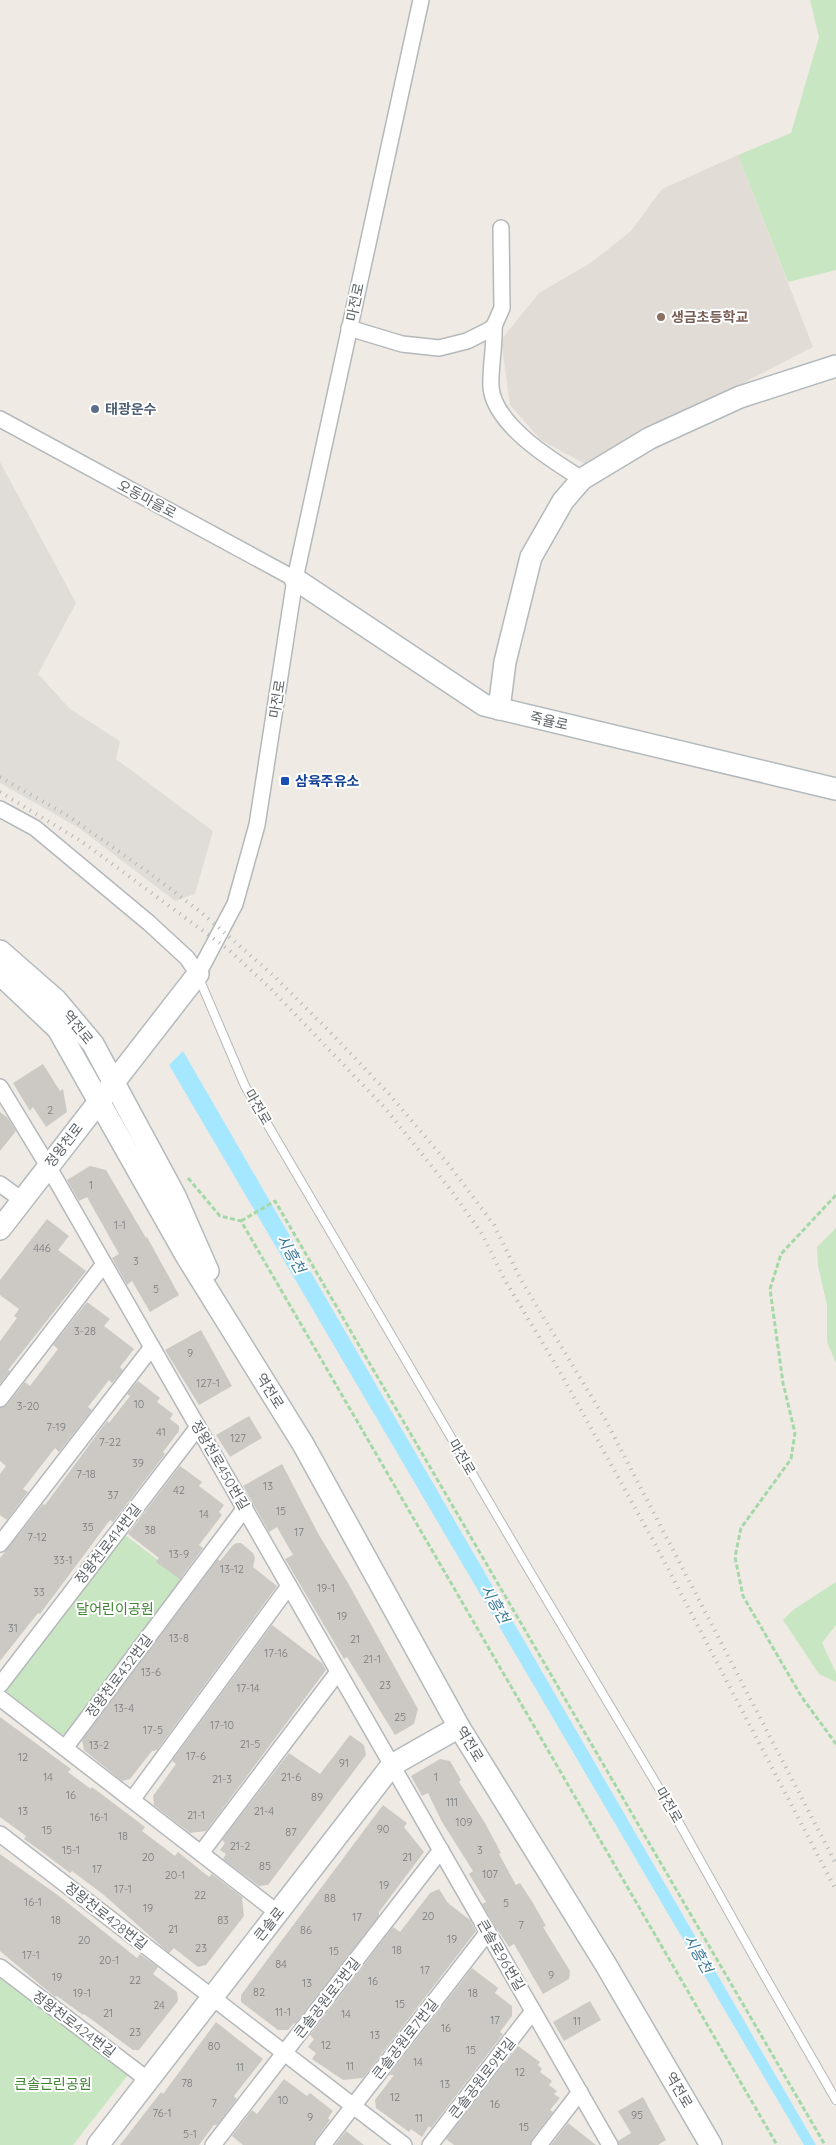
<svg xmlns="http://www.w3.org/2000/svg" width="836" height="2145" viewBox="0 0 836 2145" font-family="Quicksand,'Noto Sans KR',sans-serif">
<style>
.industrial{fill:#e0ddd9}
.education{fill:#e1dcd5}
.green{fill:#c8e6c1}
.water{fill:#a5e7ff}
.building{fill:#ccc8c4}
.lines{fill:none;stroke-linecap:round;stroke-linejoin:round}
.lane-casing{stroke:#b5b8bb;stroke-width:10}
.street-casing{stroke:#b5b8bb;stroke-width:18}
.secondary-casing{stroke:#b3b9bc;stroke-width:24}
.path{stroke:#a4d8a8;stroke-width:3;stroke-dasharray:5 2.5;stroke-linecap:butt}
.lane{stroke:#fff;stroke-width:8}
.street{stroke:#fff;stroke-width:15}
.secondary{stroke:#fff;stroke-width:21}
.rail{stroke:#b3b4b5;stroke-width:4;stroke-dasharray:1 6;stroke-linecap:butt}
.education-dot{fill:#8d6e63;stroke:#fff;stroke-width:2}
.service-dot{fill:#5c6f8a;stroke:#fff;stroke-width:2}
.transit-dot{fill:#1a4fb4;stroke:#fff;stroke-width:2}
.labels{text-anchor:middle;stroke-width:4;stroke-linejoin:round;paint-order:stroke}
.number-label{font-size:11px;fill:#787c7d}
.street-label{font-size:14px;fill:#5c6265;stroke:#fff}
.education-label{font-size:14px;font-weight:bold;fill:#785e54;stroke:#fff;text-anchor:start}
.service-label{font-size:14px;font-weight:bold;fill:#4e5e75;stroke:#fff;text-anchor:start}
.transit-label{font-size:14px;font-weight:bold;fill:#164399;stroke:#fff;text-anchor:start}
.park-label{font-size:14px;fill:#408335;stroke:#fff}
.water-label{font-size:15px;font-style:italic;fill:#397796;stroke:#fff}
</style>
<rect width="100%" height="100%" fill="#efebe4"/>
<path class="industrial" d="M0,462L76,603L38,674L70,709L120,741L116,759L213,831L195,894L175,901L79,828L0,783Z"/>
<path class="education" d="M738,155L813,347L585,464L541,440L510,405L501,340L539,293L592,262L631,231L662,189Z"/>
<g class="green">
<path d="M810,0H836V270L788,282L738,155L791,133L819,37Z"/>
<path d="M836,1228V1363L827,1342V1305L818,1266L817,1247Z"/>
<path d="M125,1535L184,1580L65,1734L57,1735L7,1698V1690Z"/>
<path d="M836,1582V1625L822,1643L836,1673V1682L819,1674L783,1620L793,1610Z"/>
<path d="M0,1976L128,2075L73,2145H0Z"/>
</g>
<path class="water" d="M183,1051L816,2145H804L169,1065Z"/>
<g class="building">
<path d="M43,1064L60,1091L63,1089L67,1112L46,1127L33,1107L30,1111L13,1083Z"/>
<path d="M0,1112L8,1118L16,1131L0,1151Z"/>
<path d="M90,1166L106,1170L146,1238L147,1237L179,1295L150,1312L132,1281L127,1285L112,1258L119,1254L87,1197L79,1201L67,1180Z"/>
<path d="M47,1219L69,1236L58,1250L86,1271L8,1370L10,1371L0,1384V1341L17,1318L14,1316L19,1309L0,1295V1280Z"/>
<path d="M87,1302L110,1319L104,1326L134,1349L120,1367L123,1370L112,1383L109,1380L88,1407L92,1410L59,1452L55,1448L23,1489L28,1492L7,1520L0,1515V1474L6,1466L0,1461V1408L7,1405L25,1382L30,1386L58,1349L53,1345Z"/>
<path d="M201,1330L232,1386L199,1405L165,1350Z"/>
<path d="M138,1381L160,1398L157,1402L173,1414L170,1419L179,1426V1431L163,1452L165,1454L113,1522L110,1520L40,1614L38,1613L0,1661V1558L43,1504L45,1505L107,1421L109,1423L130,1396L127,1394Z"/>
<path d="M249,1416L262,1438L230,1457L216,1435Z"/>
<path d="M282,1464L319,1535L348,1583L418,1709L414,1724L395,1735L347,1657L344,1659L285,1559L293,1555L277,1527L269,1532L243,1486Z"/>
<path d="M180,1466L202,1482L199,1486L224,1505L219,1512L222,1515L199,1545L203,1548L180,1579L156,1562L159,1558L128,1534Z"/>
<path d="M237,1543H241L253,1553L255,1558L253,1567L277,1586L157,1750L152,1751L130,1779L122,1781L84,1750L82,1740L218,1559L220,1561L233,1545Z"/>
<path d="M272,1625L322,1663L326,1670L206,1831L190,1833L154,1805L153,1796L176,1764L172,1761Z"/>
<path d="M0,1717L71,1769L68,1772L91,1789L92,1787L145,1827L142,1831L175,1856L178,1852L209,1877L212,1874L242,1897L244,1916L206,1965L198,1967L174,1948L169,1953L104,1895L72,1871L70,1873L45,1854L24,1839L26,1836L0,1817Z"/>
<path d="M350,1735L364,1745L366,1755L268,1885L259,1886L223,1859L226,1854L220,1850L225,1843L222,1840L289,1753L320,1774Z"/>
<path d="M440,1759L450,1761L461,1780L459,1782L485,1823L501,1853L499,1854L516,1885L520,1883L533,1903L546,1926L543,1927L570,1971L569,1979L543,1994L514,1944L509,1947L493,1923L482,1904L486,1902L469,1874L473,1871L442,1822L428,1793L422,1796L411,1776Z"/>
<path d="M383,1805L407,1823L404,1827L424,1852L379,1912V1916L295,2024L294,2023L288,2030H278L241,2002V1995Z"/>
<path d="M0,1854L59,1896L137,1958L140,1954L158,1967L153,1974L177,1992L178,2001L139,2050H133L84,2014L83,2015L57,1996L55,1997L0,1951Z"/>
<path d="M439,1889L448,1903L470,1920L476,1931L363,2078L343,2080L312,2059L316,2053L308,2047L314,2039L310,2035L393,1927L400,1932L430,1893Z"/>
<path d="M472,1968L498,1988L495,1993L512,2006V2016L500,2032L503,2034L431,2128L429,2126L422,2137L411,2129L409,2132L376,2108L375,2100L394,2075H389Z"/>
<path d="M590,2001L601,2020L564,2041L553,2022Z"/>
<path d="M216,2022L263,2059L234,2096L237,2099L217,2125H214L199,2145H120L161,2092L163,2094Z"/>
<path d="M518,2046L540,2062L538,2065L542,2069L540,2072L552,2081L549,2085L557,2091L554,2094L560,2098L550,2110L553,2112L532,2139L530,2145H454L446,2139Z"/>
<path d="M284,2079L307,2096L310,2093L333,2111L328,2118L330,2120L316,2139L314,2145H243L232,2136L252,2110L257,2114Z"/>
<path d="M643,2097L666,2140L658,2145H619L618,2141L631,2133L618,2111Z"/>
<path d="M568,2123L596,2145H551Z"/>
<path d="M346,2131L364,2145H335Z"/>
</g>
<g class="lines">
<g class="lane-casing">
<path id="lane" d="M198,976L245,1086L523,1560L669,1805L763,1973L836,2100"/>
</g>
<g class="street-casing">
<g id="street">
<path d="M494,326C495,346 490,367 491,387C494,425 553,461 582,479"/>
<path d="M349,328L402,344L439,348L467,341L489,330L494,326L502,308L501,228"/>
<path d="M0,419L295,579"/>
<path d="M0,809L35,828L149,923L187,958L198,974L235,904L257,825L295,579L421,0"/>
<path d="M0,1087L48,1166L610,2145"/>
<path d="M0,1184L22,1200"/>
<path d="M0,1399L104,1264"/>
<path d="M0,1544L152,1347"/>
<path d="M0,1685L198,1427"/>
<path d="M0,1698L278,1913"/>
<path d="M65,1748L245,1508"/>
<path d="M132,1800L289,1586"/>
<path d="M0,1834L404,2145"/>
<path d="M201,1853L338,1672"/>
<path d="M0,1967L148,2080"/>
<path d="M213,2145L441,1850"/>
<path d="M323,2145L488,1932"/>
<path d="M430,2145L533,2011"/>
<path d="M539,2145L580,2092"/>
</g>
</g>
<g class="secondary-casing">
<g id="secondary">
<path d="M295,579L484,705L836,789"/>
<path d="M499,709L505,662L531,557L563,501L582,479L650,438L740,397L836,366"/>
<path d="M0,951L56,1000L93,1044L175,1196L208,1271"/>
<path d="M0,974L58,1029L187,1257L303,1444L459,1727L606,1965L711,2145"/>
<path d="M0,1229L198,974"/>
<path d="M98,2145L392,1765L459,1727"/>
</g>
</g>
<g class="path">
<path d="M188,1178L220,1216L241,1221L777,2145"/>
<path d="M836,1195L781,1254L770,1289L783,1383L795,1433L791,1459L741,1528L735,1557L743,1596L801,1696L836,1744"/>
<path d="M241,1221L275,1201L825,2145"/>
</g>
<use href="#lane" class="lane"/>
<use href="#street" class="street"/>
<use href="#secondary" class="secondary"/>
<g class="rail">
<path d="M0,777L70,817L148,872L202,913L274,976L332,1034L390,1095L450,1166L494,1225L521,1280L605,1419L836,1864"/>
<path d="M0,792L81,841L229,950L270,988L385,1108L450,1189L482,1234L506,1282L560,1372L655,1544L836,1890"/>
</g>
</g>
<circle class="education-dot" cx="661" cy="317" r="5"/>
<circle class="service-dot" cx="95" cy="409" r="5"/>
<rect class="transit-dot" x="280" y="776" width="10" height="10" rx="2.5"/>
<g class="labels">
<g class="number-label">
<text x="50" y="1114">2</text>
<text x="91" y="1189">1</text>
<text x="120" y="1229">1-1</text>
<text x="42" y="1252">446</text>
<text x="136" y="1265">3</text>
<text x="156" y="1293">5</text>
<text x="85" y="1335">3-28</text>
<text x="190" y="1357">9</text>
<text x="208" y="1387">127-1</text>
<text x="139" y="1408">10</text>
<text x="28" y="1410">3-20</text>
<text x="56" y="1431">7-19</text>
<text x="161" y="1436">41</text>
<text x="238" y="1442">127</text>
<text x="110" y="1446">7-22</text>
<text x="138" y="1467">39</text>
<text x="86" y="1478">7-18</text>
<text x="268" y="1490">13</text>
<text x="179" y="1494">42</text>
<text x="113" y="1499">37</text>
<text x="281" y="1515">15</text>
<text x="204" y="1518">14</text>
<text x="88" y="1531">35</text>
<text x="150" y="1534">38</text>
<text x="299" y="1536">17</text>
<text x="37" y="1541">7-12</text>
<text x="179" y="1558">13-9</text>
<text x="63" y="1564">33-1</text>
<text x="232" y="1573">13-12</text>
<text x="326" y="1592">19-1</text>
<text x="39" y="1596">33</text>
<text x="342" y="1620">19</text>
<text x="13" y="1632">31</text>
<text x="179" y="1642">13-8</text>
<text x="355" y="1643">21</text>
<text x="276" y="1657">17-16</text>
<text x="372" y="1663">21-1</text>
<text x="151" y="1676">13-6</text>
<text x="385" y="1689">23</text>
<text x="248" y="1692">17-14</text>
<text x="124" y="1712">13-4</text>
<text x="400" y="1721">25</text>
<text x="222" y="1729">17-10</text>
<text x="153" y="1734">17-5</text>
<text x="250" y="1748">21-5</text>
<text x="99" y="1749">13-2</text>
<text x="196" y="1760">17-6</text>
<text x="23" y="1761">12</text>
<text x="344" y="1767">91</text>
<text x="48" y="1781">14</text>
<text x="291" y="1781">21-6</text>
<text x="436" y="1781">1</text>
<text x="222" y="1783">21-3</text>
<text x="71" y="1799">16</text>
<text x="317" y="1801">89</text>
<text x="452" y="1806">111</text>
<text x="23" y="1815">13</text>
<text x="264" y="1815">21-4</text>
<text x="196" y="1819">21-1</text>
<text x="99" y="1821">16-1</text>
<text x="464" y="1826">109</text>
<text x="383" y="1833">90</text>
<text x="47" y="1834">15</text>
<text x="291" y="1836">87</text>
<text x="123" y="1840">18</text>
<text x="240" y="1850">21-2</text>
<text x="71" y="1854">15-1</text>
<text x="480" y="1854">3</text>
<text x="148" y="1861">20</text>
<text x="407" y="1861">21</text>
<text x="265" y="1870">85</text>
<text x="97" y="1873">17</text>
<text x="490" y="1878">107</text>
<text x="175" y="1879">20-1</text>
<text x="384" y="1889">19</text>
<text x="123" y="1893">17-1</text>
<text x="200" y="1899">22</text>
<text x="330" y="1902">88</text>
<text x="33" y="1906">16-1</text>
<text x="506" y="1907">5</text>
<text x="148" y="1912">19</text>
<text x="428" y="1920">20</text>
<text x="357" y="1921">17</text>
<text x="56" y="1924">18</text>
<text x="223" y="1924">83</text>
<text x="521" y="1929">7</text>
<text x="173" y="1933">21</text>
<text x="306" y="1934">86</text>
<text x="452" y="1943">19</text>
<text x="84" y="1944">20</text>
<text x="201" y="1952">23</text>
<text x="397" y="1954">18</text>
<text x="334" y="1955">15</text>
<text x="31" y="1959">17-1</text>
<text x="109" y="1964">20-1</text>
<text x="281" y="1968">84</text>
<text x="425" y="1974">17</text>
<text x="551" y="1979">9</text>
<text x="57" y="1981">19</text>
<text x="135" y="1984">22</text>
<text x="373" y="1985">16</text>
<text x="307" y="1987">13</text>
<text x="259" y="1996">82</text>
<text x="82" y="1997">19-1</text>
<text x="473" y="1997">18</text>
<text x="400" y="2008">15</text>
<text x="159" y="2009">24</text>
<text x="283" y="2016">11-1</text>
<text x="108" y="2017">21</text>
<text x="346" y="2018">14</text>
<text x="495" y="2024">17</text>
<text x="577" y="2025">11</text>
<text x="446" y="2032">16</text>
<text x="135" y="2036">23</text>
<text x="375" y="2039">13</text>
<text x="326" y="2049">12</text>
<text x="214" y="2050">80</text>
<text x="471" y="2054">15</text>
<text x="418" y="2066">14</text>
<text x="350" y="2070">11</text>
<text x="240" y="2071">11</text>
<text x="520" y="2076">12</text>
<text x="187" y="2087">78</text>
<text x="445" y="2088">13</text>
<text x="395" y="2101">12</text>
<text x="283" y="2104">10</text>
<text x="214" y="2107">7</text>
<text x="495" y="2108">16</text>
<text x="162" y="2117">76-1</text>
<text x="637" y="2119">95</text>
<text x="310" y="2121">9</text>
<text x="419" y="2122">11</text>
<text x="524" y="2131">15</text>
<text x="190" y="2138">5-1</text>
</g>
<g class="street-label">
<text transform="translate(355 302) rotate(-78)" y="5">마전로</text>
<text transform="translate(147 499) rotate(28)" y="5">오동마을로</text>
<text transform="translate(277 699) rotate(-81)" y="5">마전로</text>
<text transform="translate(549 721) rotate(13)" y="5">죽율로</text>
<text transform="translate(78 1027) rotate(51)" y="5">역전로</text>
<text transform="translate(258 1107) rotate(60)" y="5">마전로</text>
<text transform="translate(64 1145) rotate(-52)" y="5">정왕천로</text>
<text transform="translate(270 1391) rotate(58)" y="5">역전로</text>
<text transform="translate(462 1457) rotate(60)" y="5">마전로</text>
<text transform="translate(220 1465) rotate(60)" y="5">정왕천로450번길</text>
<text transform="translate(108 1544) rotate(-52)" y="5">정왕천로414번길</text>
<text transform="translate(119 1676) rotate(-53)" y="5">정왕천로432번길</text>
<text transform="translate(470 1744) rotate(59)" y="5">역전로</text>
<text transform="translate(669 1805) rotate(60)" y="5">마전로</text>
<text transform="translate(106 1916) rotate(38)" y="5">정왕천로428번길</text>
<text transform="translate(269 1924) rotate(-52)" y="5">큰솔로</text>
<text transform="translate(501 1955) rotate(60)" y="5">큰솔로96번길</text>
<text transform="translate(327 1998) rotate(-52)" y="5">큰솔공원로3번길</text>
<text transform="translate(74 2024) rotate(37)" y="5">정왕천로424번길</text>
<text transform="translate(405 2039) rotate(-52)" y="5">큰솔공원로7번길</text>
<text transform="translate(482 2078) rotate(-52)" y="5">큰솔공원로9번길</text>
<text transform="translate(679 2090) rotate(60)" y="5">역전로</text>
</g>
<g class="education-label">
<text x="671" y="322">생금초등학교</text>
</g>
<g class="service-label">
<text x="105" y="414">태광운수</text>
</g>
<g class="transit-label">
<text x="295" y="786">삼육주유소</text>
</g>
<g class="park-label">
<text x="115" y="1614">달어린이공원</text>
<text x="53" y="2089">큰솔근린공원</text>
</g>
<g class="water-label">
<text transform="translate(291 1254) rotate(60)" y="5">시흥천</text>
<text transform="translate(495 1604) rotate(60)" y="5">시흥천</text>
<text transform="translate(698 1954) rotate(60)" y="5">시흥천</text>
</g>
</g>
</svg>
